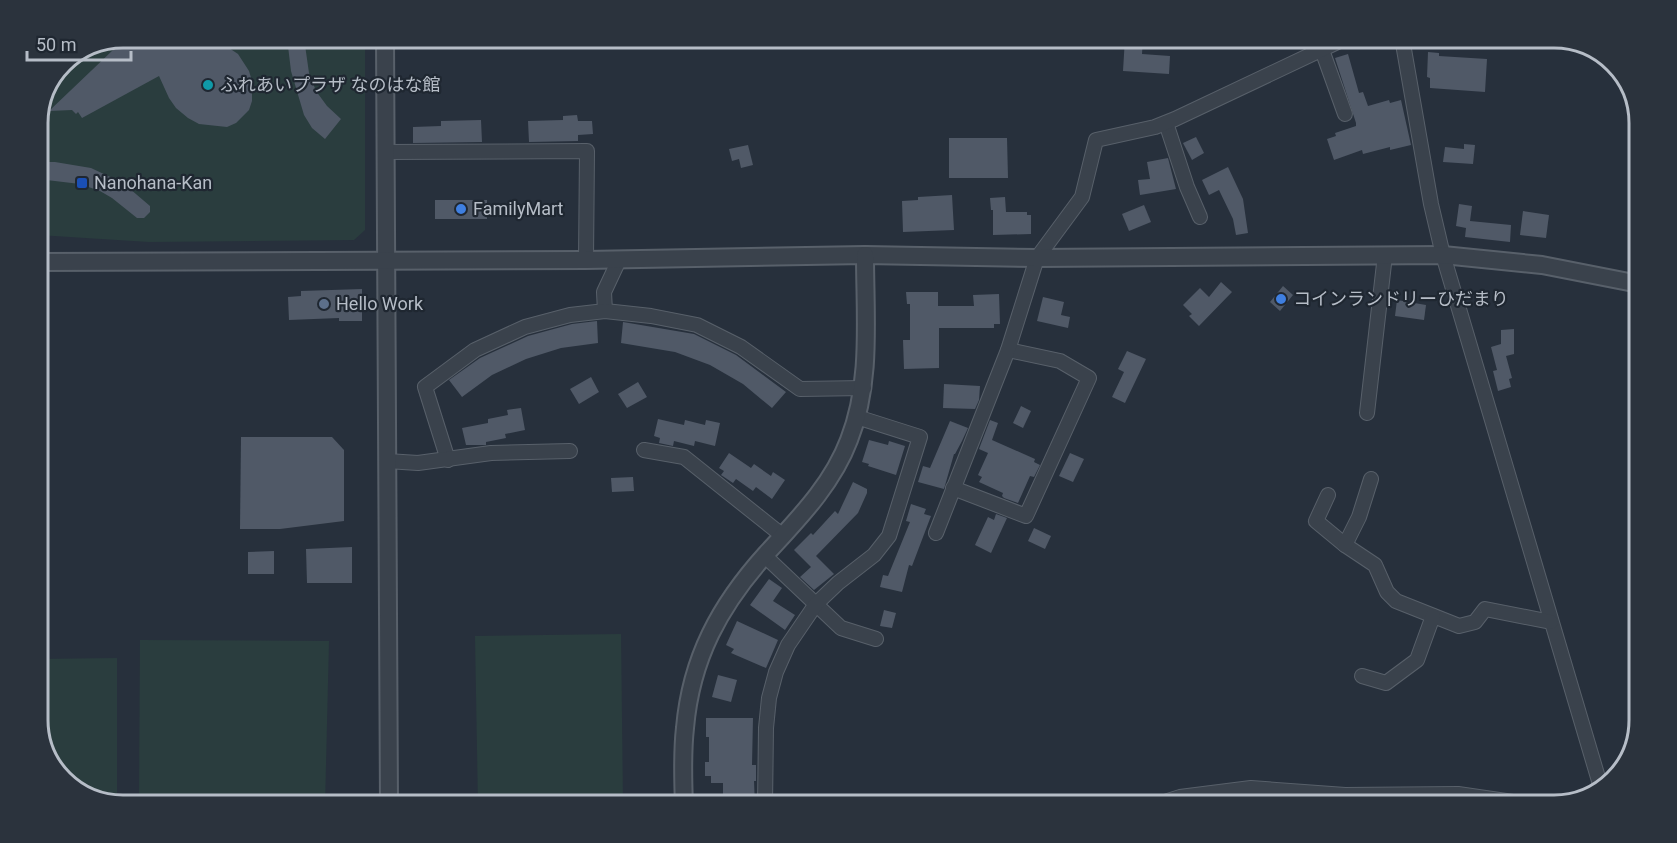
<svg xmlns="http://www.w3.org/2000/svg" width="1677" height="843" viewBox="0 0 1677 843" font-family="Roboto,'Noto Sans JP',sans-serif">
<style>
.green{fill:#2a3d3e}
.building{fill:#505967}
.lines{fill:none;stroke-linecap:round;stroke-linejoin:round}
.minor-casing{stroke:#58606a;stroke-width:16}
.tertiary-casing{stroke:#58606a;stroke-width:20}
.minor{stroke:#3a424c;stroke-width:14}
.tertiary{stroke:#3a424c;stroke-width:16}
.culture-dot{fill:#0f9aa8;stroke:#1f2731;stroke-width:2}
.transit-dot{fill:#1a4fb4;stroke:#1f2731;stroke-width:2}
.shop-dot{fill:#3f7fe0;stroke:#1f2731;stroke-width:2}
.service-dot{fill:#5c6f8a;stroke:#1f2731;stroke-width:2}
.labels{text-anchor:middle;stroke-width:4.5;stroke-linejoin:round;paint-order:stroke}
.poi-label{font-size:18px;fill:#b6bdc7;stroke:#1f2731;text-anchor:start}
.rim{fill:none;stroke:#b6bdc7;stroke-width:3}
</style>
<rect width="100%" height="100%" fill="#27303c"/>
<g class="green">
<path d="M123,38H365V230L354,240L149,242L38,235V117L63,62Z"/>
<path d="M621,634L623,805H478L475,636Z"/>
<path d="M140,640L329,641L325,805H139Z"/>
<path d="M117,658V804L85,797L52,768L38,726V659Z"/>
</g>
<g class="building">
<path d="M123,38H204L226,46L238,54L249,71L252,81V101L249,110L236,123L227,127L199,124L188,118L176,108L169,98L159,76L82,118L78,112L76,114L72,110L49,111L113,50L107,44Z"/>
<path d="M287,38H304L309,73L316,91L327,106L341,119L325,139L312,128L304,115L291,71Z"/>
<path d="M1125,38H1143L1142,54L1170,56L1169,74L1123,71Z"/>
<path d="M1428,52L1439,53V56L1487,59L1485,92L1430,88V78L1427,77Z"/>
<path d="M1348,54L1359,93L1363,92L1368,106L1389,100L1390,103L1401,100L1411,145L1390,150V147L1363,154L1362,150L1334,160L1327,139L1336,136L1335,133L1356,126V123L1335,58Z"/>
<path d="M577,115L578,121H592L593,134L578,135V141L529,142L528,121L563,120V116Z"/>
<path d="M481,120L482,142L413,143V127L441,126V121Z"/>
<path d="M1196,137L1204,153L1192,160L1183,143Z"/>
<path d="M949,138H1007L1008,178H949Z"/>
<path d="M1464,144L1475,145L1473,164L1443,162L1445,147L1464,149Z"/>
<path d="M748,145L753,165L741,168L739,159L732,161L729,149Z"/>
<path d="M1168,158L1176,189L1140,195L1138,180L1150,179L1147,162Z"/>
<path d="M38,162H55L91,168L123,183L150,206V212L144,218H137L112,198L100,191L80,184L38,179Z"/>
<path d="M1228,167L1243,199L1248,233L1236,235L1233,219L1219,190L1209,195L1202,180Z"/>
<path d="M952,195L954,230L903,232L902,201L918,200V197Z"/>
<path d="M1005,197L1006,212H1027V215H1031V234L993,235V210H991L990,198Z"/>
<rect x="435" y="200" width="52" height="19"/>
<path d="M1459,204L1472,206L1470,221L1511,225L1510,242L1465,237L1466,228L1456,226Z"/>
<path d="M1144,205L1151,222L1129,231L1122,214Z"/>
<path d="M1523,211L1549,215L1546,238L1520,235Z"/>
<path d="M1221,282L1232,292L1199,326L1189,316L1192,314L1183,305L1200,288L1209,297Z"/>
<path d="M1283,286L1293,295L1280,311L1270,302Z"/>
<path d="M362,289V321H339V318L289,320L288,297L301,296V291Z"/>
<path d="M906,292H938V306H974L973,295L999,294L1000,324H994V328H939V368L904,369L903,340H910V304H907Z"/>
<path d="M1043,297L1064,302L1061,315L1070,317L1068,328L1037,321Z"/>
<path d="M1397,300L1426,305L1424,320L1395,316Z"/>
<path d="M597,321L598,343L561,348L526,359L492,375L462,397L449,380L480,358L528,336L572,324Z"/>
<path d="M623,322L694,334L736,355L786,392L772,408L743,384L710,365L675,352L621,343Z"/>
<path d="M1514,329V354L1506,356L1512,378L1509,379L1511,387L1498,391L1493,371L1497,370L1491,347L1501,344V330Z"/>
<path d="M1127,351L1146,359L1125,403L1112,397L1124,372L1118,369Z"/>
<path d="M591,377L599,392L579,404L570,389Z"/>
<path d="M638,382L647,397L627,408L618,394Z"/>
<path d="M944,384L980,386L979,400L975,409L943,408Z"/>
<path d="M1021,406L1031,411L1023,428L1013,423Z"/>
<path d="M521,408L525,430L505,434L506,438L486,442V445H466L462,428L488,423V419L508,415L507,410Z"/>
<path d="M658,419L684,425L685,420L705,425L706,420L720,423L715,446L695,441L694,446L674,441L673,446L659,443L660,438L654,436Z"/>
<path d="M990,420L998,423L992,440L1035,459L1034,462L1040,465L1034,477L1030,476L1018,503L1004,498L1002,496L1003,493L979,482L982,477L978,475L988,453L979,449Z"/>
<path d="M950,421L968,428L962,441L955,454H954L944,489L918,482L923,466L930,468Z"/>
<path d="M241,437H332L344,450V521L280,529H240Z"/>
<path d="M869,440L888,445L889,441L905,446L896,475L868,466L869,464L862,462Z"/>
<path d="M729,453L751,468L754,464L771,476L773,472L785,480L772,499L756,487L753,491L736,479L733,483L721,475L724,471L719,468Z"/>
<path d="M1070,453L1084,459L1073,482L1059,476Z"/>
<path d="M633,477L634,491L612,492L611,478Z"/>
<path d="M853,482L867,489V493L858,513L816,556L834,574L814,590L800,577L811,567L794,550L811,533L813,535L835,511L838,514Z"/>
<path d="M911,504L926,509L924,514L931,516L912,566L909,565L902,592L880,587L883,575L888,576L910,522L906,521Z"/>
<path d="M996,514L1007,518L991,553L975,545L988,517L994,520Z"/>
<path d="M1034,528L1051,536L1045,549L1028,541Z"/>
<path d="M352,547V583H307L306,549Z"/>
<path d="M274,551V574H248V552Z"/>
<path d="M769,579L782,588L773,601L795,615L785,630L750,605Z"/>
<path d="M884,610L896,613L892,628L880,626Z"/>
<path d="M737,621L778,640L766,668L731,653L734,649L726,645Z"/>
<path d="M718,675L737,680L731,702L712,697Z"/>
<path d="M706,718H753L752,765H756V781H754L755,806H723V783H711V776H705V762H709V737H706Z"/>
</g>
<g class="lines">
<g class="minor-casing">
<g id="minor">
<path d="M1402,38L1431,204L1443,255L1602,791"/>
<path d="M1322,50L1345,114"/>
<path d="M1166,123L1187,187L1200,217"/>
<path d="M386,152L587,151L586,260"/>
<path d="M605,311L604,292L619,260"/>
<path d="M1367,413L1385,255"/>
<path d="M644,450L684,457L783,536"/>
<path d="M448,460L425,387L475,350L525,327L570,315L605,311L651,316L697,325L741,347L800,389L864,388"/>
<path d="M387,461L418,463L491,453L570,451"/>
<path d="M953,488L1026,516L1089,378L1060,361L1008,350"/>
<path d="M1328,495L1316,521L1345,545L1375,565L1387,592L1396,601L1459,626L1475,622L1485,609L1551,622"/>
<path d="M936,533L1008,350L1037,258L1082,197L1096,140L1155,127L1175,119L1346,38"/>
<path d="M1345,545L1359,517L1371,479"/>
<path d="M765,556L841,628L876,639"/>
<path d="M1362,676L1386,683L1417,660L1433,616"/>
<path d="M765,805L766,728L769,698L776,672L788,645L816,604L838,583L874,555L889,536L920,437L857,417"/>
<path d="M1155,805L1180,797L1251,788L1345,795L1458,794L1535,805"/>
</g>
</g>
<g class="tertiary-casing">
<g id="tertiary">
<path d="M385,38L389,805"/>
<path d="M38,262L586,260L865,255L1037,258L1443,255L1542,265L1639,284"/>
<path d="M684,805C683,780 682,754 685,728C691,658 720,605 766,554C798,519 832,485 849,440C872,382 865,317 865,255"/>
</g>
</g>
<use href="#minor" class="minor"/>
<use href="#tertiary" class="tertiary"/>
</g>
<circle class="culture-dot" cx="208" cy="85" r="6"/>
<rect class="transit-dot" x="76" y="177" width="12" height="12" rx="3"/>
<g class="shop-dot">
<circle cx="461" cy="209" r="6"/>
<circle cx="1281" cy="299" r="6"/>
</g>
<circle class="service-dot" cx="324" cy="304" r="6"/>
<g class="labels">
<g class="poi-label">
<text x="220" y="91">ふれあいプラザ なのはな館</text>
<text x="94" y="189">Nanohana-Kan</text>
<text x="473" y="215">FamilyMart</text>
<text x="1293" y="305">コインランドリーひだまり</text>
<text x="336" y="310">Hello Work</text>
</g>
</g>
<path d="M0 0H1677V843H0ZM123 48H1554A75 75 0 0 1 1629 123V720A75 75 0 0 1 1554 795H123A75 75 0 0 1 48 720V123A75 75 0 0 1 123 48Z" fill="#2b333d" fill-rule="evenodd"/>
<path class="rim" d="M123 48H1554A75 75 0 0 1 1629 123V720A75 75 0 0 1 1554 795H123A75 75 0 0 1 48 720V123A75 75 0 0 1 123 48Z"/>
<path d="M27 51v9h104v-9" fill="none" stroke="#b6bdc7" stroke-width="3"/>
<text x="36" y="51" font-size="18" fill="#b6bdc7" stroke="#1f2731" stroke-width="4.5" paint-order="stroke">50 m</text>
</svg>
